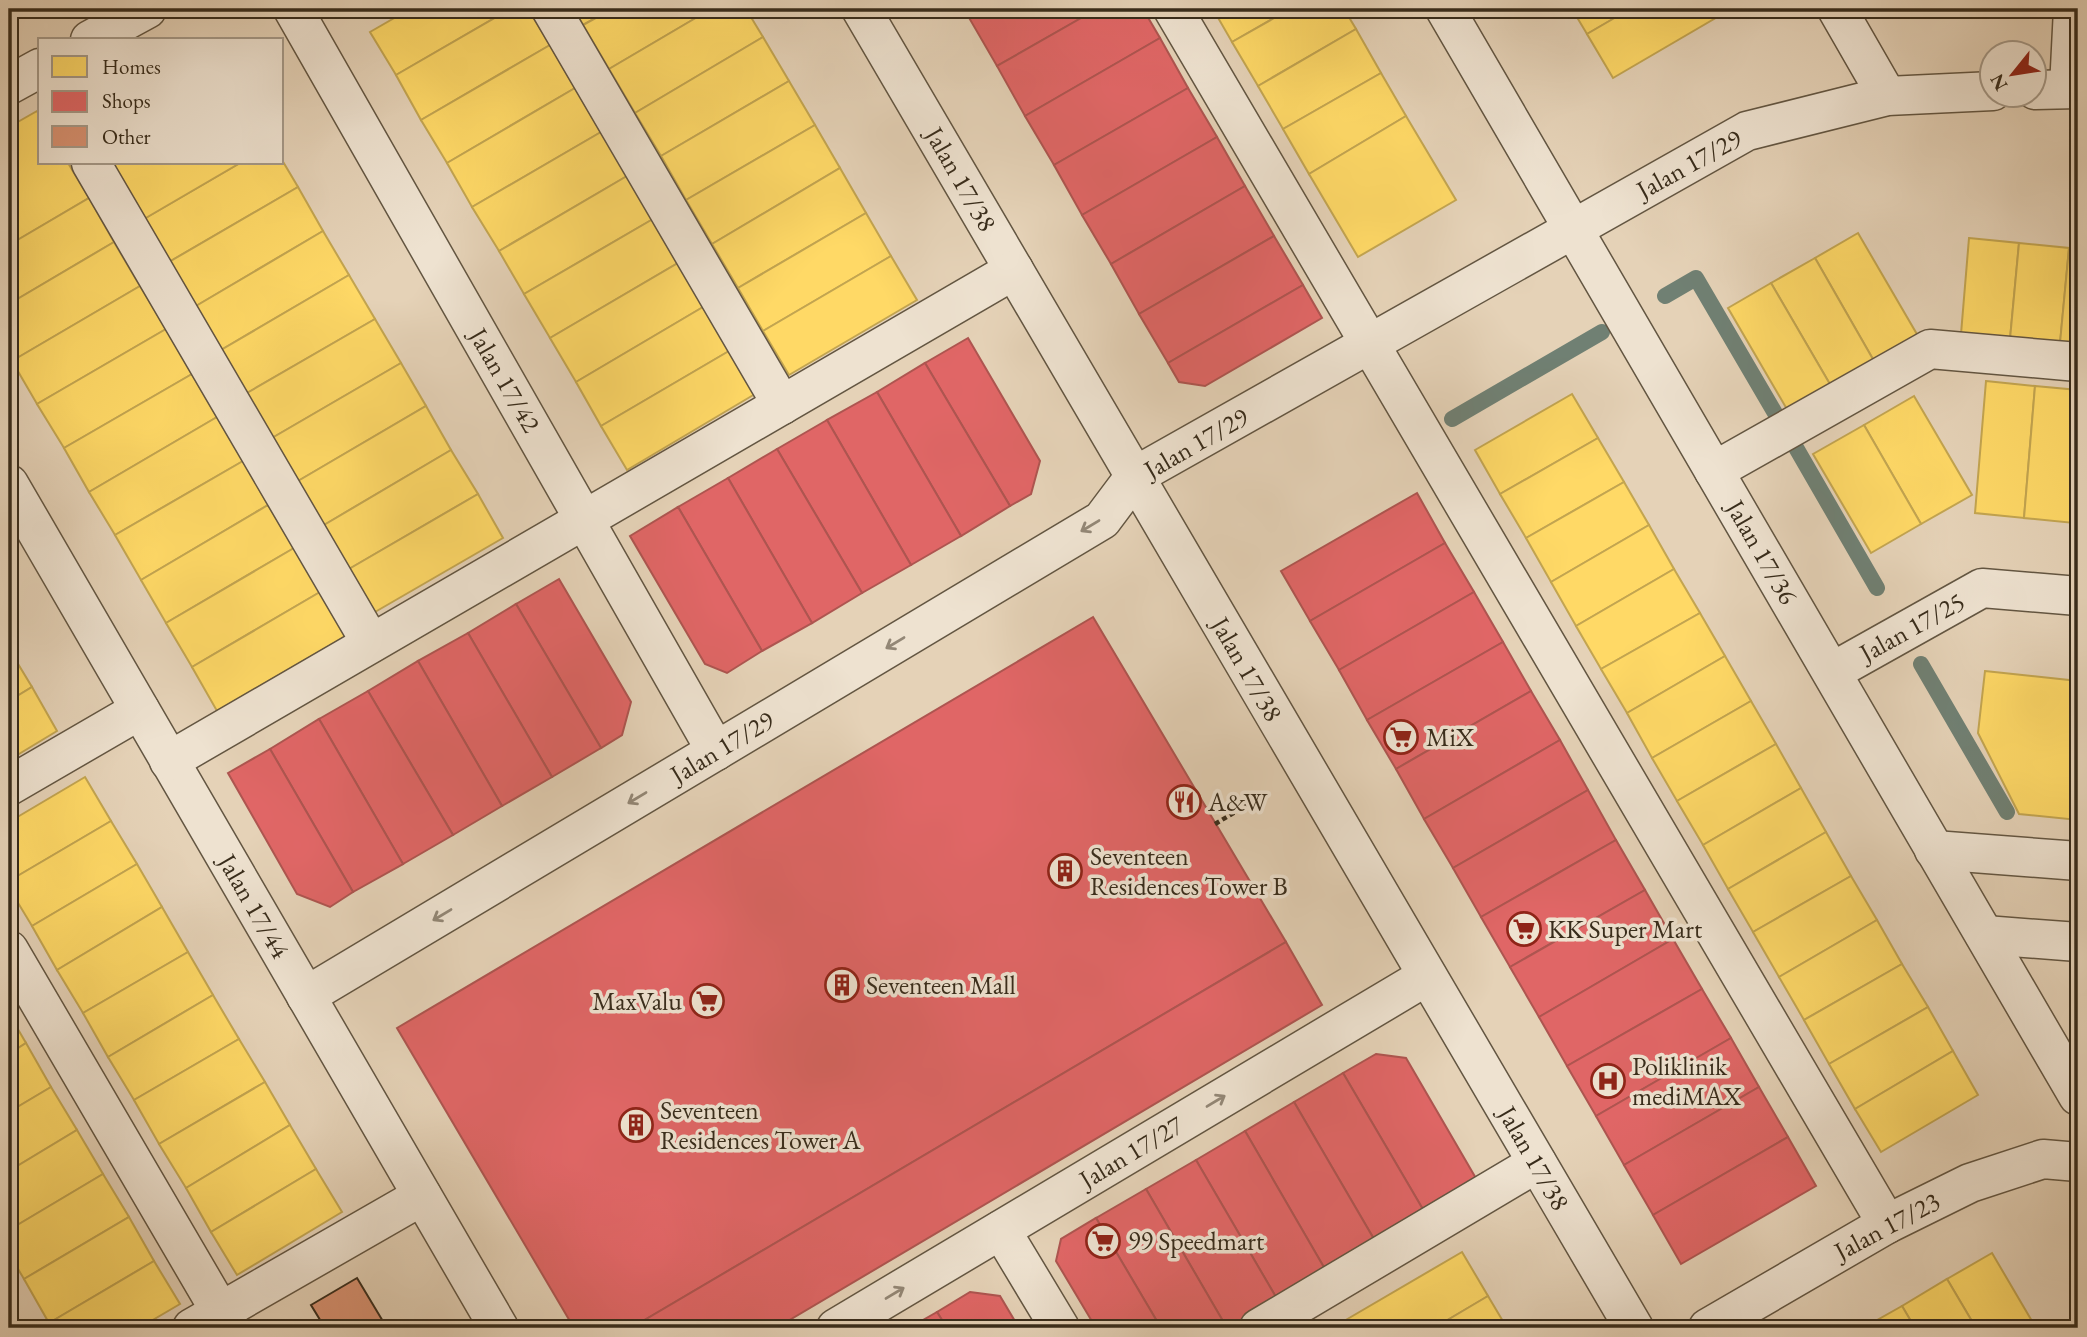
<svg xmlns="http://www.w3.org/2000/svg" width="2087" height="1337" viewBox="0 0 2087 1337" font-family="'EB Garamond',serif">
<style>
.homes{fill:#ffd966;stroke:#c3a550;stroke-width:2}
.shops{fill:#e06666;stroke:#ae5550;stroke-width:2}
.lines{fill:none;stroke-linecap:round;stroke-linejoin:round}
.stream{stroke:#708073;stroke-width:16}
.building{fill:#d89171;stroke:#382c1b;stroke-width:2}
.minor-casing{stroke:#635642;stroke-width:41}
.path{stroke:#382c1b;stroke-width:4.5;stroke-dasharray:5 3.5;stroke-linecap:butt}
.minor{stroke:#eee2d0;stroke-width:38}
.oneway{stroke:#938776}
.labels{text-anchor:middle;stroke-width:7;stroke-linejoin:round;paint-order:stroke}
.street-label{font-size:26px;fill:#382c1b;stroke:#eee2d0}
.poi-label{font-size:26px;fill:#382c1b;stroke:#eee2d0;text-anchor:start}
</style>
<rect width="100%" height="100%" fill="#e5d2b7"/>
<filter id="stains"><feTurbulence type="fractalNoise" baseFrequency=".00286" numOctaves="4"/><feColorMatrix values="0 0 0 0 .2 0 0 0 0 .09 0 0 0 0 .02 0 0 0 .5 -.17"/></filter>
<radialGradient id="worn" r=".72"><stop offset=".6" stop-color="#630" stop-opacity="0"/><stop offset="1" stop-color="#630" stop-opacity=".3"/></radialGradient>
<g class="homes">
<path d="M410,9H510L396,75L370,32Z"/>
<path d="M510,9H528L550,45L421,120L396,75Z"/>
<path d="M574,9H612L583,25Z"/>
<path d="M612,9H711L609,69L583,25Z"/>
<path d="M711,9H746L763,37L635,113L609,69Z"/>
<path d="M1213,9H1290L1232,42Z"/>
<path d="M1290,9H1344L1356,29L1258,86L1232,42Z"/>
<path d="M1572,9H1630L1587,34Z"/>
<path d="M1630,9H1731L1613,78L1587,34Z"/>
<path d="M1356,29L1381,73L1283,129L1258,86Z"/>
<path d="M763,37L789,81L661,156L635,113Z"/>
<path d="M550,45L575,88L447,163L421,120Z"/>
<path d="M1381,73L1406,116L1309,174L1283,129Z"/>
<path d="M789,81L815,125L686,200L661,156Z"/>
<path d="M575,88L601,132L472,207L447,163Z"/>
<path d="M37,111L40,116V163H68L89,198L9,245V127Z"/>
<path d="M1406,116L1456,200L1358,257L1309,174Z"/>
<path d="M815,125L840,168L712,244L686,200Z"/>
<path d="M601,132L627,176L499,251L472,207Z"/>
<path d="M282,160L298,187L169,262L144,219L240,163Z"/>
<path d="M111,163H240L144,219Z"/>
<path d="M840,168L866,213L738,288L712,244Z"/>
<path d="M627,176L653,219L524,294L499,251Z"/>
<path d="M298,187L323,231L196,306L169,262Z"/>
<path d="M89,198L114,242L9,304V245Z"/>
<path d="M866,213L891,256L763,331L738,288Z"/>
<path d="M653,219L678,263L550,338L524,294Z"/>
<path d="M323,231L349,275L221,350L196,306Z"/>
<path d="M1858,233L1918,336L1874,361L1815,258Z"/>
<path d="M1969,238L2019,243L2010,339L1961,334Z"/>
<path d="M114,242L140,286L12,361L9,355V304Z"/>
<path d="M2019,243L2069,248L2060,343L2010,339Z"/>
<path d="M2069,248L2078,249V345L2060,343Z"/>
<path d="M891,256L917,300L789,375L763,331Z"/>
<path d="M1815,258L1874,361L1831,386L1771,283Z"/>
<path d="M678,263L703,307L576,382L550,338Z"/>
<path d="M349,275L375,319L247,393L221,350Z"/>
<path d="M1771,283L1831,386L1788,411L1728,308Z"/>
<path d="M140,286L166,329L37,404L12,361Z"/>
<path d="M703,307L729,351L601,426L576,382Z"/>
<path d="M375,319L401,363L272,438L247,393Z"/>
<path d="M166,329L192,374L64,448L37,404Z"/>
<path d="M729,351L755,394L627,470L601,426Z"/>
<path d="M401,363L426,406L298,481L272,438Z"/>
<path d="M192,374L217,417L89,492L64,448Z"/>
<path d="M1986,381L2035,386L2024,518L1975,513Z"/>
<path d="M2035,386L2078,390V475L2074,523L2024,518Z"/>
<path d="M1572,394L1598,438L1500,494L1475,450Z"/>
<path d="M1914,396L1972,495L1921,524L1864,425Z"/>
<path d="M426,406L451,450L324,525L298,481Z"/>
<path d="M217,417L243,461L115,535L89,492Z"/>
<path d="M1864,425L1921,524L1871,553L1813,454Z"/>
<path d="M1598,438L1624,482L1526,538L1500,494Z"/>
<path d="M451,450L478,494L349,569L324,525Z"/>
<path d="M243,461L268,505L141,580L115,535Z"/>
<path d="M2078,475V523H2074Z"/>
<path d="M1624,482L1649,525L1551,582L1526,538Z"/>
<path d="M478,494L503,538L375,612L349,569Z"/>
<path d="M268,505L294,548L166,623L141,580Z"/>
<path d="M1649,525L1674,569L1576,626L1551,582Z"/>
<path d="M294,548L320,592L192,667L166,623Z"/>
<path d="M1674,569L1700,613L1601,669L1576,626Z"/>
<path d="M320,592L346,636L217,711L192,667Z"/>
<path d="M1700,613L1725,656L1627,713L1601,669Z"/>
<path d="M9,649L32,687L9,701Z"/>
<path d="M1725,656L1751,701L1652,758L1627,713Z"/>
<path d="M1985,671L2078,681V820L2019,814L1978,733Z"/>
<path d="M1068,677L1235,965L1062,1066L895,777Z"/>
<path d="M32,687L57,731L9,760V701Z"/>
<path d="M1751,701L1776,744L1677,801L1652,758Z"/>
<path d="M1776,744L1801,788L1703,845L1677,801Z"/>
<path d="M85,777L111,821L9,881V822Z"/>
<path d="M1801,788L1826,832L1728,889L1703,845Z"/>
<path d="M111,821L137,864L32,926L9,888V881Z"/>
<path d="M1826,832L1851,876L1753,932L1728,889Z"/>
<path d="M137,864L162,907L57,970L32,926Z"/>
<path d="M1851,876L1877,920L1779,977L1753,932Z"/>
<path d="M162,907L188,952L83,1013L57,970Z"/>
<path d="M1877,920L1902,964L1804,1020L1779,977Z"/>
<path d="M638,930L807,1218L634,1319L466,1031Z"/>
<path d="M188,952L213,995L108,1057L83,1013Z"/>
<path d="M1902,964L1928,1007L1829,1064L1804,1020Z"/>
<path d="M213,995L239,1039L134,1100L108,1057Z"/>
<path d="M1928,1007L1953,1051L1855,1109L1829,1064Z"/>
<path d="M9,1014L26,1043L9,1054Z"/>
<path d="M239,1039L265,1082L159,1144L134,1100Z"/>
<path d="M26,1043L51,1087L9,1112V1054Z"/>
<path d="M1953,1051L1978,1095L1881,1152L1855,1109Z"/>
<path d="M265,1082L290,1125L186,1188L159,1144Z"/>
<path d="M51,1087L77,1130L9,1171V1112Z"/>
<path d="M290,1125L316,1169L211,1232L186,1188Z"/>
<path d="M77,1130L103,1174L9,1230V1171Z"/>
<path d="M316,1169L342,1212L237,1275L211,1232Z"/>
<path d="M103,1174L129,1217L24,1279L9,1254V1230Z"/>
<path d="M129,1217L154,1261L49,1323L24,1279Z"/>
<path d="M1462,1252L1488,1296L1434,1328H1348L1344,1321Z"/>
<path d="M1992,1253L2036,1328H1976L1947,1279Z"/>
<path d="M154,1261L180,1304L139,1328H52L49,1323Z"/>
<path d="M1947,1279L1976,1328H1915L1902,1306Z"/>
<path d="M1488,1296L1507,1328H1434Z"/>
<path d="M1902,1306L1915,1328H1863Z"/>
</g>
<g class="shops">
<path d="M981,9H1097L997,66L968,16Z"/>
<path d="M1097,9H1143L1160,38L1025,116L997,66Z"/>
<path d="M1160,38L1188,88L1054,165L1025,116Z"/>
<path d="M1188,88L1217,137L1082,215L1054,165Z"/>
<path d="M1217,137L1245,186L1111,264L1082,215Z"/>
<path d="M1245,186L1274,236L1139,314L1111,264Z"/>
<path d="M1274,236L1303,285L1168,363L1139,314Z"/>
<path d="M1303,285L1322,318L1205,386L1179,382L1168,363Z"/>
<path d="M968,338L1040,461L1031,494L1010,506L925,363Z"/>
<path d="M925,363L1010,506L961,536L877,392Z"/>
<path d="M877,392L961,536L911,565L827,420Z"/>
<path d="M827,420L911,565L862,593L777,449Z"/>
<path d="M777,449L862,593L812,623L728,478Z"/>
<path d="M728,478L812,623L762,651L678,507Z"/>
<path d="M1417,493L1445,543L1310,621L1281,571Z"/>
<path d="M678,507L762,651L727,673L705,664L630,536Z"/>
<path d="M1445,543L1474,592L1339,670L1310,621Z"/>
<path d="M559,579L631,702L622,735L601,748L516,604Z"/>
<path d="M1474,592L1503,642L1367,720L1339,670Z"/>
<path d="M516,604L601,748L552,777L468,633Z"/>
<path d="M1093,617L1286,942L631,1328H574L397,1028Z"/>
<path d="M468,633L552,777L502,806L418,661Z"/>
<path d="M1503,642L1531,691L1396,769L1367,720Z"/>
<path d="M418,661L502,806L453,835L368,691Z"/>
<path d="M368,691L453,835L403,864L319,719Z"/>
<path d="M1531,691L1560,740L1424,819L1396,769Z"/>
<path d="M319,719L403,864L353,892L270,749Z"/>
<path d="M1560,740L1588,790L1453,868L1424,819Z"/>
<path d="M270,749L353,892L330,907L297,894L228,773Z"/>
<path d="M1588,790L1616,840L1481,917L1453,868Z"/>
<path d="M1616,840L1645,890L1510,967L1481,917Z"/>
<path d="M1645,890L1673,939L1539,1017L1510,967Z"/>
<path d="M1673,939L1702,989L1567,1066L1539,1017Z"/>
<path d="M1286,942L1322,1005L776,1328H631Z"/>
<path d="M1702,989L1731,1038L1596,1116L1567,1066Z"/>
<path d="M1731,1038L1759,1087L1624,1165L1596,1116Z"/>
<path d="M1376,1054L1406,1058L1481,1187L1428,1218L1343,1073Z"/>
<path d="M1343,1073L1428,1218L1378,1246L1294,1102Z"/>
<path d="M1759,1087L1788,1137L1653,1215L1624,1165Z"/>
<path d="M1294,1102L1378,1246L1329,1276L1245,1131Z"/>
<path d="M1245,1131L1329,1276L1280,1304L1196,1160Z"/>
<path d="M1788,1137L1816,1186L1681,1264L1653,1215Z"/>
<path d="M1196,1160L1280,1304L1238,1328H1227L1146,1189Z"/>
<path d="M1146,1189L1227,1328H1161L1096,1218Z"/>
<path d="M1096,1218L1161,1328H1096L1056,1261L1061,1239Z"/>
<path d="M970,1292L1000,1296L1019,1328H947L937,1312Z"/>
<path d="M937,1312L947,1328H909Z"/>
</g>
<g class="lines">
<g class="stream">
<path d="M1665,296L1696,278L1775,413"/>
<path d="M1452,419L1602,332"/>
<path d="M1795,446L1877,588"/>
<path d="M1921,664L2007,812"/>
</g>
</g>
<path class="building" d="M357,1278L387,1328H325L311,1305Z"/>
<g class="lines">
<g class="minor-casing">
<g id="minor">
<path d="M293,9L716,751"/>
<path d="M551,9L782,405"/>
<path d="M861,9L1634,1328"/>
<path d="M1173,9L1887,1224"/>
<path d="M1445,9L2078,1096"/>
<path d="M1837,9L1887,96"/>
<path d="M90,40L147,9"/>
<path d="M9,85L40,68"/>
<path d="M2069,88L2073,9"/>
<path d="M2035,90L2078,89"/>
<path d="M91,163L371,643"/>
<path d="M1714,471L1930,349L2078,362"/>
<path d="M9,484L499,1328"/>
<path d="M1832,672L1982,588L2078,596"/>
<path d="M169,761L1014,270"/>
<path d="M9,786L140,710"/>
<path d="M1934,850L2078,861"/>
<path d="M1985,935L2078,942"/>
<path d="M9,950L230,1328"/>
<path d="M306,996L1102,520L1135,476L1747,131L1887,96L1993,91"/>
<path d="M1001,1230L1060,1328"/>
<path d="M192,1328L422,1196"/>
<path d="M836,1328L1427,976"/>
<path d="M1259,1328L1537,1163"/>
<path d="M1708,1328L1887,1224L1970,1183L2043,1159L2078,1162"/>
</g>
</g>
<path class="path" d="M1215,824L1252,802"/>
<use href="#minor" class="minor"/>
</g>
<defs><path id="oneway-shaft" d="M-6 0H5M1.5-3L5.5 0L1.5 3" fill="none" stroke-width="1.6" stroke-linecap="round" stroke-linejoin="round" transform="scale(1.75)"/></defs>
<g class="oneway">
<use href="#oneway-shaft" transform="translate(1090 526) rotate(149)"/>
<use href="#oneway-shaft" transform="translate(895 643) rotate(149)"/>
<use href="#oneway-shaft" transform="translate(637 798) rotate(149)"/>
<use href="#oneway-shaft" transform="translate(442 915) rotate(149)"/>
<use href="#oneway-shaft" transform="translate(1216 1101) rotate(-31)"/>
<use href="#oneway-shaft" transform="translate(895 1293) rotate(-31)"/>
</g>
<defs>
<g id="supermarket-ring" transform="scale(1.75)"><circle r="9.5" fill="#eee2d0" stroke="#8f2418" stroke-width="1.5"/><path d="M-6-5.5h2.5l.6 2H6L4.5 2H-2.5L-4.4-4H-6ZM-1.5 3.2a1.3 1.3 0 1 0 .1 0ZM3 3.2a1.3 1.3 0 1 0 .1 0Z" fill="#8f2418"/></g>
<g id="restaurant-ring" transform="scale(1.75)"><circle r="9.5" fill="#eee2d0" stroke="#8f2418" stroke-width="1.5"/><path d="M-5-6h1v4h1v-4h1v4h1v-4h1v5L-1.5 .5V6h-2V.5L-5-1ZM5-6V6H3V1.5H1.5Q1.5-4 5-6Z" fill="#8f2418"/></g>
<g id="building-ring" transform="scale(1.75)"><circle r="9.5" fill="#eee2d0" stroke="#8f2418" stroke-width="1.5"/><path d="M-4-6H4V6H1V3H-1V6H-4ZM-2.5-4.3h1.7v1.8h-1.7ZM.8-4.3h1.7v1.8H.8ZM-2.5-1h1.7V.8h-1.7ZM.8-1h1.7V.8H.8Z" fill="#8f2418"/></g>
<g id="hospital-ring" transform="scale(1.75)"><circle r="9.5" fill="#eee2d0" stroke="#8f2418" stroke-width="1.5"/><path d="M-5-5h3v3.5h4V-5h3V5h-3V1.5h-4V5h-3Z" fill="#8f2418"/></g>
</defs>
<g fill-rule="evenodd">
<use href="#supermarket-ring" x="1401" y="737"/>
<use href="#restaurant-ring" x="1184" y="802"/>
<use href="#building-ring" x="1065" y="871"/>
<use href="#supermarket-ring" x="1524" y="929"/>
<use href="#building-ring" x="842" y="985"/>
<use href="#supermarket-ring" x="707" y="1001"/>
<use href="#hospital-ring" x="1608" y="1081"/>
<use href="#building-ring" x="636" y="1125"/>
<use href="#supermarket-ring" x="1103" y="1241"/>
</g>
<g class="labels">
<g class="street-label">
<text transform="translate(1689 164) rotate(-29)" y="9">Jalan 17/29</text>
<text transform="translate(961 179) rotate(60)" y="9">Jalan 17/38</text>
<text transform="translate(505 380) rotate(60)" y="9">Jalan 17/42</text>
<text transform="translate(1196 443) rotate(-30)" y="9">Jalan 17/29</text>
<text transform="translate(1762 552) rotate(60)" y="9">Jalan 17/36</text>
<text transform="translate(1912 627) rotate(-29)" y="9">Jalan 17/25</text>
<text transform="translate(1247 669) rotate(60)" y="9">Jalan 17/38</text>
<text transform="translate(722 747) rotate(-31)" y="9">Jalan 17/29</text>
<text transform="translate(254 906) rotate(60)" y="9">Jalan 17/44</text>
<text transform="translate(1131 1152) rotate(-31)" y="9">Jalan 17/27</text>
<text transform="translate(1534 1158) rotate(60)" y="9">Jalan 17/38</text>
<text transform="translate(1887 1226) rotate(-28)" y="9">Jalan 17/23</text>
</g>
<g class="poi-label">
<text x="1426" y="746">MiX</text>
<text x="1208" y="811">A&amp;W</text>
<text x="1090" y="865">Seventeen<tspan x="1090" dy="30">Residences Tower B</tspan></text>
<text x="1548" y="938">KK Super Mart</text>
<text x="866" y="994">Seventeen Mall</text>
<text x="682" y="1010" text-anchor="end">MaxValu</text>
<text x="1632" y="1075">Poliklinik<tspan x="1632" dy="30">mediMAX</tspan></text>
<text x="660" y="1119">Seventeen<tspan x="660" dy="30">Residences Tower A</tspan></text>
<text x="1128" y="1250">99 Speedmart</text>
</g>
</g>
<rect width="2087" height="1337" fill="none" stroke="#e5d2b7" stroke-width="35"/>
<rect x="10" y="10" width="2066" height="1316" fill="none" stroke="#382c1b" stroke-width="3.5"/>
<rect x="18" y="18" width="2052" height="1302" fill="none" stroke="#382c1b" stroke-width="2"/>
<rect x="38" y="38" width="245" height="126" fill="#eee2d0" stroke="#a59988" stroke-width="2"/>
<rect x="52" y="56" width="35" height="21" fill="#ffd966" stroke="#a59988" stroke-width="2"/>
<text x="102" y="74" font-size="21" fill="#382c1b">Homes</text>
<rect x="52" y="91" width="35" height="21" fill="#e06666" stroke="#a59988" stroke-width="2"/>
<text x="102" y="108" font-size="21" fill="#382c1b">Shops</text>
<rect x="52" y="126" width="35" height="21" fill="#d89171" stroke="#a59988" stroke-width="2"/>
<text x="102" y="144" font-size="21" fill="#382c1b">Other</text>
<g transform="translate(2013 74) rotate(240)"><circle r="33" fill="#eee2d0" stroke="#a59988" stroke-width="2"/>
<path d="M0-5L12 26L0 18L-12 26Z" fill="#8f2418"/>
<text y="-10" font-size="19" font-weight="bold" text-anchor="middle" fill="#382c1b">N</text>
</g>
<rect width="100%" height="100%" filter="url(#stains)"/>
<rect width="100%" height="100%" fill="url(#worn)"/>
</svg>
